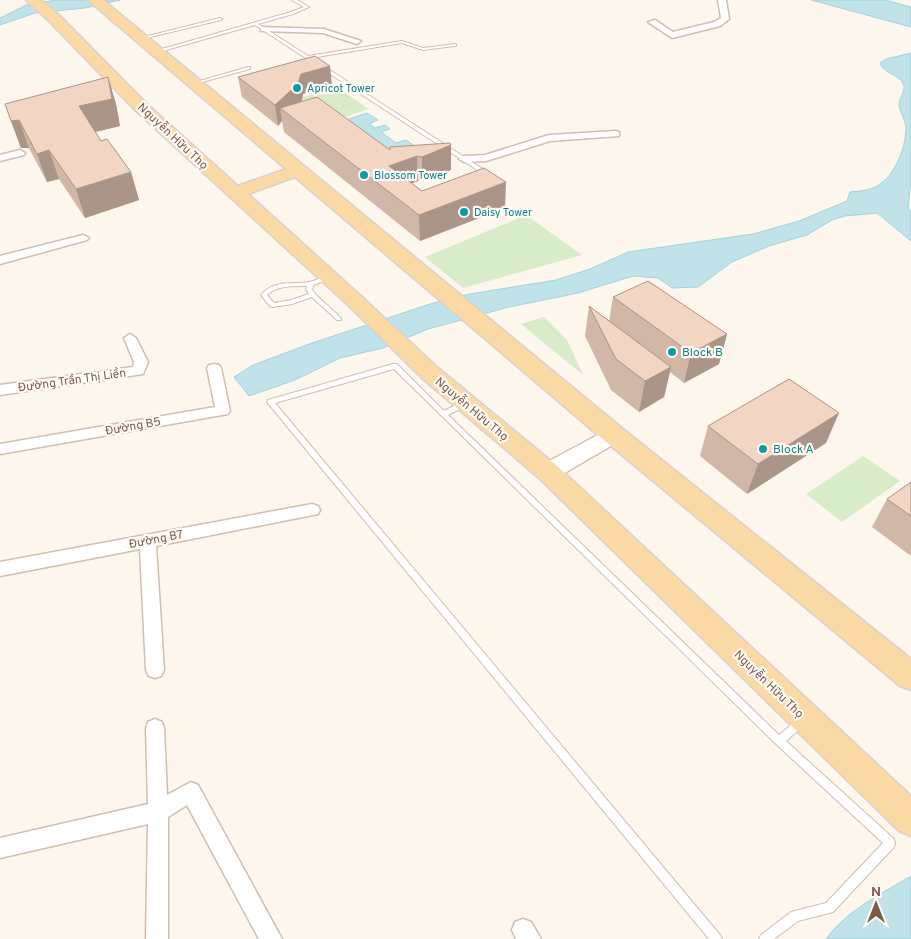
<svg xmlns="http://www.w3.org/2000/svg" width="911" height="939" viewBox="0 0 911 939" font-family="Overpass,sans-serif">
<style>
.green{fill:#d8ecc9}
.water{fill:#bfe3e8;stroke:#a5d3da}
.lines{fill:none;stroke-linecap:round;stroke-linejoin:round}
.lane-casing{stroke:#d1beb0;stroke-width:2}
.street-casing{stroke:#d1beb0;stroke-width:3}
.secondary-casing{stroke:#d6c0b0;stroke-width:3}
.primary-casing{stroke:#dad1cd;stroke-width:3}
.path{stroke:#d9b8a5;stroke-width:1;stroke-dasharray:0.5 2.5;stroke-linecap:butt}
.lane{fill:#fff;fill-rule:evenodd}
.street{fill:#fff;fill-rule:evenodd}
.secondary{fill:#fff;fill-rule:evenodd}
.primary{fill:#fbd9a5;fill-rule:evenodd}
.wall{fill:#d1b7a8}
.shaded-wall{fill:#aa9588}
.building{fill:#f3d5c3;stroke:#aa9588}
.culture-dot{fill:#0f9aa8;stroke:#fffaf3;stroke-width:2}
.labels{text-anchor:middle;stroke-width:4.5;stroke-linejoin:round;paint-order:stroke}
.far-culture-label{font-size:11px;fill:#0d838f;stroke:#fffaf3;text-anchor:start}
.street-label{font-size:12px;fill:#7a5c4d;stroke:#fffaf3}
.culture-label{font-size:12px;fill:#0d838f;stroke:#fffaf3;text-anchor:start}
</style>
<rect width="100%" height="100%" fill="#fdf6ec"/>
<g class="green">
<path d="M336,87L369,109L327,123L283,103Z"/>
<path d="M526,215L582,255L463,288L425,257Z"/>
<path d="M544,317L567,340L583,375L521,324Z"/>
<path d="M863,456L900,481L842,522L806,494Z"/>
</g>
<g class="water">
<path d="M56,0H120L85,8L35,13L0,25V18L26,5Z"/>
<path d="M811,0H885L911,7V27Z"/>
<path d="M911,53V181L908,207L911,212V241L877,213L845,216L832,220L807,235L769,246L732,262L698,287L672,288L658,278L633,276L578,293L509,307L428,329L383,348L340,358L295,380L249,396L234,377L253,365L309,344L430,304L470,294L556,280L590,269L628,252L753,234L799,221L847,201L850,192C858,191 866,191 873,188C893,180 905,151 906,130C907,122 900,113 899,105C899,98 905,92 904,86C901,74 883,74 880,63L886,59Z"/>
<path d="M367,113L378,120L369,124L375,128L385,125L390,129L381,132L396,143L406,140L418,148L400,169L337,123Z"/>
<path d="M911,876V939H826C847,910 881,894 911,876Z"/>
</g>
<g class="lines">
<g class="lane-casing">
<g id="lane">
<path d="M292,0H297L309,7L293,14L258,24L308,56L402,41L423,48L456,44V46H454L423,50L402,43L311,58L489,173V175H485L255,25L159,52L155,51L291,12L304,7Z"/>
<path d="M220,18L222,19L221,20L142,39L140,38Z"/>
<path d="M248,67H250V69L195,84L193,83Z"/>
<path d="M328,275L330,276V278L314,285L312,289L315,294L341,318V320H337L312,297L292,304L272,307L270,306L261,295C275,279 291,285 309,282C316,281 322,277 328,275ZM307,286L306,289L309,294L291,300L274,303L267,295C278,285 293,286 307,286Z"/>
<path d="M393,364H397L444,411L463,401H467L468,403L467,405L448,415L779,735L797,720L800,719L803,720L805,723L803,726L786,741L894,839L895,843L894,847L833,912L798,921L774,939H759L761,935L791,912L826,903L883,843L776,744L394,369L275,403L720,935L722,939H709L267,402L268,400Z"/>
</g>
</g>
<g class="street-casing">
<g id="street">
<path d="M718,0H726L729,19L720,26L672,38L648,22L655,20L673,32L714,22L721,18Z"/>
<path d="M261,27L324,29L361,41L357,44L323,33L264,31H261Z"/>
<path d="M616,131L619,132V136L550,141L486,161L464,162L459,159L464,156L485,155L549,135Z"/>
<path d="M20,150L25,153L24,155L0,161V155Z"/>
<path d="M83,235L89,238L87,240L0,264V256Z"/>
<path d="M130,334L136,338L148,362L143,374L0,395V385L133,367L134,362L124,338Z"/>
<path d="M214,364L219,365L221,368L230,411L228,414L0,454V444L215,407L207,368L209,365Z"/>
<path d="M312,504L318,506L320,510L318,514L156,546L164,670L161,676L155,678L149,676L146,670L140,549L0,576V562Z"/>
<path d="M155,719L162,722L164,728L167,795L191,782L198,785L282,939H259L187,805L168,817V939H146L148,824L0,858V838L148,804L146,728L148,722Z"/>
<path d="M523,919L531,922L541,939H516L512,930L515,922Z"/>
</g>
</g>
<g class="secondary-casing">
<path id="secondary" d="M614,428L621,430L624,435L621,440L556,478L548,480L540,478L537,472L540,466L607,430Z"/>
</g>
<g class="primary-casing">
<path id="primary" d="M26,0H41L61,17L148,105L238,186L286,169L88,0H103L623,429L911,659V690L900,686L605,441L295,177L248,194L362,297L438,368L557,466L911,796V836L899,831L539,478L422,378L348,305L136,111L51,23Z"/>
</g>
<path class="path" d="M306,101C319,90 334,90 349,97L342,105L349,106L356,101"/>
<use href="#lane" class="lane"/>
<use href="#street" class="street"/>
<use href="#secondary" class="secondary"/>
<use href="#primary" class="primary"/>
</g>
<g class="wall">
<path d="M108,77L116,104L120,126L95,132L101,141L131,172L139,200L85,218L59,179L47,182L29,148H21L11,121Z"/>
<path d="M238,77L332,85L303,94L302,101L390,150L451,145V170L422,181H418L412,183L422,191L505,208L420,241L284,132L282,121L278,126L242,97Z"/>
<path d="M613,297L727,334L719,364L684,383L670,372L664,397L639,412L611,390L585,336L589,306L609,321Z"/>
<path d="M708,426L826,443L747,494L700,456Z"/>
<path d="M911,482V556L872,527L887,499Z"/>
</g>
<g class="shaded-wall">
<path d="M330,66L332,85L303,94L301,104L280,108L282,121L278,126L275,105L301,74Z"/>
<path d="M108,77L116,104L120,126L87,134L79,106Z"/>
<path d="M19,120L29,148H21L11,121Z"/>
<path d="M451,145V170L422,181V157Z"/>
<path d="M49,150L59,179L47,182L37,154Z"/>
<path d="M417,156L418,181L390,191L389,166Z"/>
<path d="M131,172L139,200L85,218L76,189Z"/>
<path d="M506,182L505,208L420,241L419,215Z"/>
<path d="M727,334L719,364L684,383L691,353Z"/>
<path d="M671,367L664,397L639,412L645,381Z"/>
<path d="M839,413L826,443L747,494L758,464Z"/>
</g>
<g class="building">
<path d="M315,56L330,66L301,74L298,84L275,105L238,77Z"/>
<path d="M108,77L112,99L79,106L101,141L107,139L131,172L76,189L49,150L37,154L19,120L11,121L5,104Z"/>
<path d="M317,97L390,150V147L450,143L451,145L422,157L417,156L389,166L422,191L484,168L506,182L419,215L280,108Z"/>
<path d="M648,281L727,334L691,353L613,297Z"/>
<path d="M589,306L671,367L645,381L616,359Z"/>
<path d="M789,379L839,413L758,464L708,426Z"/>
<path d="M911,482V516L887,499Z"/>
</g>
<g class="culture-dot">
<circle cx="297" cy="88" r="5"/>
<circle cx="364" cy="175" r="5"/>
<circle cx="464" cy="212" r="5"/>
<circle cx="672" cy="352" r="5"/>
<circle cx="763" cy="449" r="5"/>
</g>
<g class="labels">
<g class="far-culture-label">
<text x="307" y="92">Apricot Tower</text>
<text x="374" y="179">Blossom Tower</text>
<text x="474" y="216">Daisy Tower</text>
</g>
<g class="street-label">
<text transform="translate(173 136) rotate(43)" y="4">Nguyễn Hữu Thọ</text>
<text transform="translate(72 380) rotate(-8)" y="4">Đường Trần Thị Liền</text>
<text transform="translate(472 409) rotate(40)" y="4">Nguyễn Hữu Thọ</text>
<text transform="translate(133 426) rotate(-10)" y="4">Đường B5</text>
<text transform="translate(156 539) rotate(-11)" y="4">Đường B7</text>
<text transform="translate(769 684) rotate(44)" y="4">Nguyễn Hữu Thọ</text>
</g>
<g class="culture-label">
<text x="682" y="356">Block B</text>
<text x="773" y="453">Block A</text>
</g>
</g>
<g transform="translate(876 904)" stroke="#fffaf3" stroke-width="4" paint-order="stroke">
<path d="M0-4L9 19L0 12L-9 19Z" fill="#7a5c4d"/>
<text y="-8" font-size="14" font-weight="bold" text-anchor="middle" fill="#7a5c4d">N</text>
</g>
</svg>
